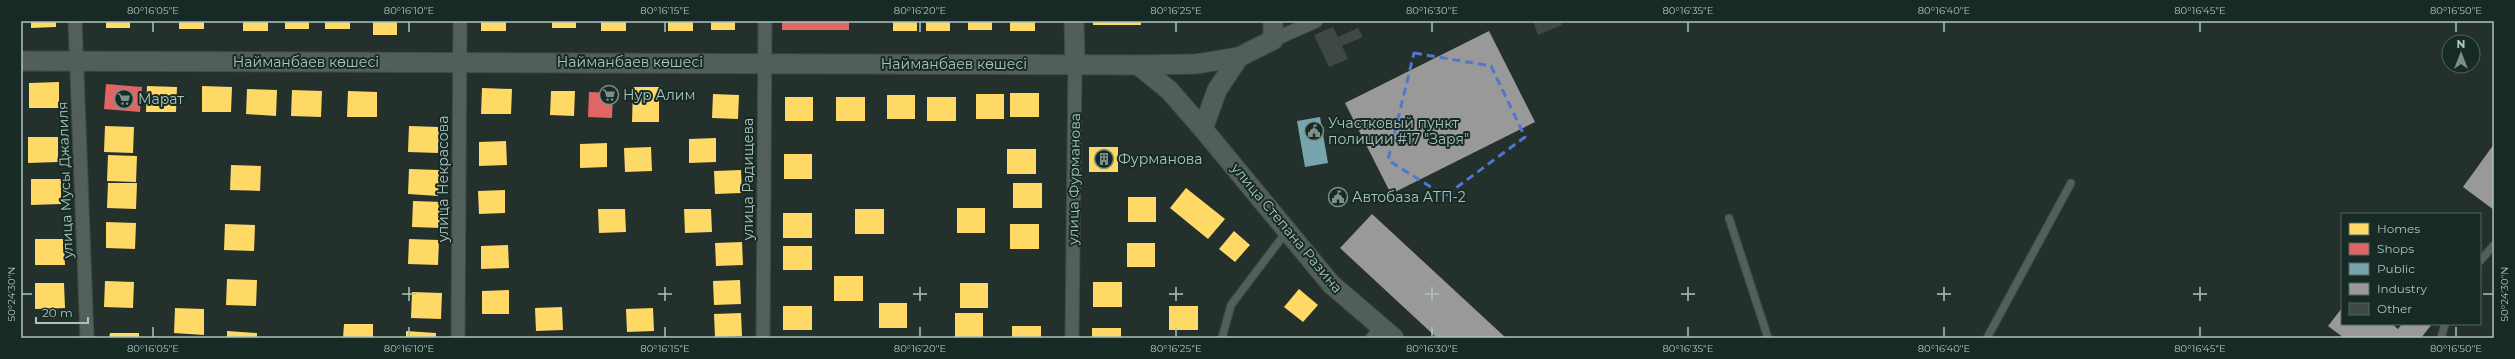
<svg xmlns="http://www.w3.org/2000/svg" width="2515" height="359" viewBox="0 0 2515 359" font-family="Montserrat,sans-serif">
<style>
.homes{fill:#ffd966}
.shops{fill:#e06666}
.public{fill:#76a5af}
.industry{fill:#999}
.building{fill:#3e4945}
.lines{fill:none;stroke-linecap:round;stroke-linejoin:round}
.lane-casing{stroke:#424b48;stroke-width:9}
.street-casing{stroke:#424b48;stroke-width:15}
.secondary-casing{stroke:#424b48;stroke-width:21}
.lane{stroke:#525f5b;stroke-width:7}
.street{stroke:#525f5b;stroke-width:13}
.secondary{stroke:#515e59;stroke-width:19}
.marked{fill:none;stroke:#4f77cf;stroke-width:3;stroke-dasharray:8 5;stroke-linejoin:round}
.ticks{fill:none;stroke:#abc4bd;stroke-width:1.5}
.labels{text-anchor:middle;stroke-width:4;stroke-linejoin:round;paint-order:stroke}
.street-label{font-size:14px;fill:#abc4bd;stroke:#172a25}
.poi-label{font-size:14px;fill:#abc4bd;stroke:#172a25;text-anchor:start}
.neatline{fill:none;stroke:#abc4bd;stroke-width:1.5}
.ticks-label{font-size:10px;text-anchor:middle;fill:#abc4bd}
</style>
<rect width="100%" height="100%" fill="#24302c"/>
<g class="homes">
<path d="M31,21H56V27L31,28Z"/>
<rect x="106" y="21" width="24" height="7"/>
<rect x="179" y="21" width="25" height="8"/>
<rect x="243" y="21" width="25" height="10"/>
<rect x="285" y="21" width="24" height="8"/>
<rect x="325" y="21" width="25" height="8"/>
<rect x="373" y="21" width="24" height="14"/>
<rect x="481" y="21" width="25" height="10"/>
<rect x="552" y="21" width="24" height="7"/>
<rect x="601" y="21" width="25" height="10"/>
<rect x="668" y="21" width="25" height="10"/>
<rect x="711" y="21" width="24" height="9"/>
<rect x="893" y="21" width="24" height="10"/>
<rect x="926" y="21" width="24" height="10"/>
<rect x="968" y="21" width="24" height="9"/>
<rect x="1010" y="21" width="25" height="10"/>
<rect x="1093" y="21" width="48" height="4"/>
<path d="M59,82V108H29V83Z"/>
<path d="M147,86L177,87L176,112H146Z"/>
<path d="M202,86L232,87L231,112H202Z"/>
<path d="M633,87H659V122H632Z"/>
<path d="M482,88L512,89L511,114H481Z"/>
<path d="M247,89L277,90L276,116L246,114Z"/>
<path d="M292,90L322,91L321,117L291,116Z"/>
<path d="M348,91L377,92V117H347Z"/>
<path d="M551,91H575L574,116L550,115Z"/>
<rect x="1010" y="93" width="29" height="24"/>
<path d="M713,94L739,95L738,119L712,118Z"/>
<rect x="976" y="94" width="28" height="25"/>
<rect x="887" y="95" width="28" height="24"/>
<rect x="785" y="97" width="28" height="24"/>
<rect x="836" y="97" width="29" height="24"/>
<rect x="927" y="97" width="29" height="24"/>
<path d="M105,126L134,127L133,153L104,152Z"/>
<path d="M409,126L439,127L438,153L408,152Z"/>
<path d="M28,137H58V162L28,163Z"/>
<path d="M716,138V162L689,163V139Z"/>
<path d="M506,141L507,165L479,166V142Z"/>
<path d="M607,143V167L580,168V144Z"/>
<path d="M651,147L652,171L625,172L624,148Z"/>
<rect x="1089" y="147" width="29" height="25"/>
<rect x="1007" y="149" width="29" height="25"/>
<rect x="784" y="154" width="28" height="25"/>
<path d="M108,155L137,156L136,182L107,181Z"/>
<path d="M231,165L261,166L260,191L230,190Z"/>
<path d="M409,169L439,170L438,196L408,194Z"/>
<path d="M741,170L742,193L715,194L714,171Z"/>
<path d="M31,179H61V204L31,205Z"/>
<path d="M108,183H137L136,209L107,208Z"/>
<rect x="1013" y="183" width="29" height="25"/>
<path d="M1186,188L1225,219L1208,239L1170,208Z"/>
<path d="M505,190V213L479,214L478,191Z"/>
<rect x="1128" y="197" width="28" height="25"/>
<path d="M413,201L443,202L442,228L412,227Z"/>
<rect x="957" y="208" width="28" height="25"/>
<path d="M598,209H625L626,232L599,233Z"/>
<path d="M684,209H711L712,232L685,233Z"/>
<rect x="855" y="209" width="29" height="25"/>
<rect x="783" y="213" width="29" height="25"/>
<path d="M106,222L136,223L135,249L106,248Z"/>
<path d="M225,224L255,225L254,251L224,250Z"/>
<rect x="1010" y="224" width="29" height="25"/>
<path d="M1234,231L1250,245L1235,262L1219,249Z"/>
<path d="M35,239H64L65,265H35Z"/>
<path d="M409,239L439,240L438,265L408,264Z"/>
<path d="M742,242L743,265L716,266L715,243Z"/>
<rect x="1127" y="243" width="28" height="24"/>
<path d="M508,245L509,268L481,269V246Z"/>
<rect x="783" y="246" width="29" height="24"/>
<rect x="834" y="276" width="29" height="25"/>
<path d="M227,279L257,280L256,306L226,305Z"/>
<path d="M740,280L741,304L714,305L713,281Z"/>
<path d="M105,281L134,282L133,308L104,307Z"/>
<rect x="1093" y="282" width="29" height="25"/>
<path d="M35,283H64L65,308L35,309Z"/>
<rect x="960" y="283" width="28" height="25"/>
<path d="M1299,289L1318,305L1303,322L1284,307Z"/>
<path d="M509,290V314H482V291Z"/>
<path d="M412,292L442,293L441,319L411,318Z"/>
<rect x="879" y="303" width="28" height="25"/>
<rect x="783" y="306" width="29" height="24"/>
<rect x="1169" y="306" width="29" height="24"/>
<path d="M562,307L563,330L536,331L535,308Z"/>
<path d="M175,308L204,309V335L174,333Z"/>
<path d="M653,308L654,331L627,332L626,309Z"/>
<path d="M741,313L742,336L715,337L714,314Z"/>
<rect x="955" y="313" width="28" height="24"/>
<path d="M344,324H373V338H343Z"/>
<rect x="1012" y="326" width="29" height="12"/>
<rect x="1092" y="328" width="29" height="10"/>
<path d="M227,331L257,333V338H227Z"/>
<path d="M406,331L436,333V338H406Z"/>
<path d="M110,333H139V338H109Z"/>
</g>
<g class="shops">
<rect x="782" y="21" width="67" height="9"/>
<path d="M106,84L142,87L140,112L104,109Z"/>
<path d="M589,92L613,93L612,118L588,117Z"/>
</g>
<path class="public" d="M1320,117L1328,163L1305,167L1297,121Z"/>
<g class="industry">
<path d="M1489,31L1535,122L1391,194L1345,103Z"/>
<path d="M2494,144V210L2463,187Z"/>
<path d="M1372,214L1506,338H1437L1340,248Z"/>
<path d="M2342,308V324H2392L2398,329L2402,324H2432L2421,338H2344L2328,326Z"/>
</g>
<g class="building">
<path d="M1533,21H1560L1562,25L1538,35Z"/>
<path d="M1333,27L1338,37L1358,28L1363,37L1342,46L1348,59L1329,67L1314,35Z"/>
</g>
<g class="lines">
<g class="lane-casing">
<g id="lane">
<path d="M1729,218L1768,338"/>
<path d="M2480,261L2494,245"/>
<path d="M1222,338L1231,305L1287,231"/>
<path d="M1369,338L1379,326"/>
<path d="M1987,338L2071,183"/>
<path d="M2441,338L2445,324"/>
</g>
</g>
<g class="street-casing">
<g id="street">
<path d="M75,21L87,338"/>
<path d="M1273,40L1316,21"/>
<path d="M458,338L460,21"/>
<path d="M763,338L765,21"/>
<path d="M1072,338L1075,65"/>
</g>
</g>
<g class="secondary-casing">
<g id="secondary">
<path d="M1074,21L1075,65"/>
<path d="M21,61L1138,65L1196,64L1239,57L1273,40V21"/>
<path d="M1138,65L1169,90L1203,129L1331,284L1394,338"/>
<path d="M1203,129L1217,90L1239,57"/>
</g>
</g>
<use href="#lane" class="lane"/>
<use href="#street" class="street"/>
<use href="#secondary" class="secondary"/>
</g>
<path class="marked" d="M1414,53L1491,66L1525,137L1445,196L1388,160Z"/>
<path class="ticks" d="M153,22V32M409,22V32M665,22V32M920,22V32M1176,22V32M1432,22V32M1688,22V32M1944,22V32M2200,22V32M2456,22V32M409,287V301M665,287V301M920,287V301M1176,287V301M1432,287V301M1688,287V301M1944,287V301M2200,287V301M22,294H32M402,294H416M658,294H672M913,294H927M1169,294H1183M1425,294H1439M1681,294H1695M1937,294H1951M2193,294H2207M2483,294H2493M153,327V337M409,327V337M665,327V337M920,327V337M1176,327V337M1432,327V337M1688,327V337M1944,327V337M2200,327V337M2456,327V337"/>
<defs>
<g id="supermarket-ring" transform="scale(1)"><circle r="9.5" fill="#172a25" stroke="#7c908a" stroke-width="1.5"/><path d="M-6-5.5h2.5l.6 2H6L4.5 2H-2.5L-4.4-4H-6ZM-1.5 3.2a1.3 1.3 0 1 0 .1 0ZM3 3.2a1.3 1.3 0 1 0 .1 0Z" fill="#7c908a"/></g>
<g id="civic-ring" transform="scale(1)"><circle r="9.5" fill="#172a25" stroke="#7c908a" stroke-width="1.5"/><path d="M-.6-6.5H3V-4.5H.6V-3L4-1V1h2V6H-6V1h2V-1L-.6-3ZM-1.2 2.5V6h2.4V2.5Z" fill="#7c908a"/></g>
<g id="building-ring" transform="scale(1)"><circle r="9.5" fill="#172a25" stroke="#7c908a" stroke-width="1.5"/><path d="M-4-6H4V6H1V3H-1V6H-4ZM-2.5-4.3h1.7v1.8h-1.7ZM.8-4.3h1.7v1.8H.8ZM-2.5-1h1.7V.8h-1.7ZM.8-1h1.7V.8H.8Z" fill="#7c908a"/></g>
</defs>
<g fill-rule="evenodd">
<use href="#supermarket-ring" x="609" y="95"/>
<use href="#supermarket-ring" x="124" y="99"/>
<use href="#civic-ring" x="1314" y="131"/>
<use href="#building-ring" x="1104" y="159"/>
<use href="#civic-ring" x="1338" y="197"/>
</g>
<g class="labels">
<g class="street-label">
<text x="306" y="67">Найманбаев көшесі</text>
<text x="630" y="67">Найманбаев көшесі</text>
<text x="954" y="69">Найманбаев көшесі</text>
<text transform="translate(443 179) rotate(-90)" y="5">улица Некрасова</text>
<text transform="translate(748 179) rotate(-90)" y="5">улица Радищева</text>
<text transform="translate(1074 179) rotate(-89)" y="5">улица Фурманова</text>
<text transform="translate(65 180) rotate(-92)" y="5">улица Мусы Джалиля</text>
<text transform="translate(1287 228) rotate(50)" y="5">улица Степана Разина</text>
</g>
<g class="poi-label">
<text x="623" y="100">Нур Алим</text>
<text x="138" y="104">Марат</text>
<text x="1328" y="128">Участковый пункт<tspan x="1328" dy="16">полиции #17 "Заря"</tspan></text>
<text x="1118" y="164">Фурманова</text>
<text x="1352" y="202">Автобаза АТП-2</text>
</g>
</g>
<rect width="2515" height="359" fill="none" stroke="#172a25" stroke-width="44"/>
<rect x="2341" y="213" width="140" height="112" fill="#172a25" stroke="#526862"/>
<rect x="2349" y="223" width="20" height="12" fill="#ffd966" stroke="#526862"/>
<text x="2377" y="233" font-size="12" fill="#abc4bd">Homes</text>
<rect x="2349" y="243" width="20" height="12" fill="#e06666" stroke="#526862"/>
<text x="2377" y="253" font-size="12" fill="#abc4bd">Shops</text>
<rect x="2349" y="263" width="20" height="12" fill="#76a5af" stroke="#526862"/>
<text x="2377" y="273" font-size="12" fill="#abc4bd">Public</text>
<rect x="2349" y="283" width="20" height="12" fill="#999999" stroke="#526862"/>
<text x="2377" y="293" font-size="12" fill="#abc4bd">Industry</text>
<rect x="2349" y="303" width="20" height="12" fill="#3e4945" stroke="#526862"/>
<text x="2377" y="313" font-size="12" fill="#abc4bd">Other</text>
<g transform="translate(2461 54)"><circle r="19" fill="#172a25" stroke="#526862"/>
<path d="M0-3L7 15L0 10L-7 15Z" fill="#7c908a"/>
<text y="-6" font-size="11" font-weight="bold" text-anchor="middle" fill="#abc4bd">N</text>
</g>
<path d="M36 317v6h52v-6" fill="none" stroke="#abc4bd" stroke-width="2"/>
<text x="42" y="317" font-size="12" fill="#abc4bd" stroke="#172a25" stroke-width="3" paint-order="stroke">20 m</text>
<rect x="22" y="22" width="2471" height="315" class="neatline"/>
<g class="ticks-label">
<text x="153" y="14">80°16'05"E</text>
<text x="409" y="14">80°16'10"E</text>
<text x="665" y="14">80°16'15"E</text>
<text x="920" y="14">80°16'20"E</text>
<text x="1176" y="14">80°16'25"E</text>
<text x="1432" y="14">80°16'30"E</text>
<text x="1688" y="14">80°16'35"E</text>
<text x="1944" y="14">80°16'40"E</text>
<text x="2200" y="14">80°16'45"E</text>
<text x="2456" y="14">80°16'50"E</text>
<text transform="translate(11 294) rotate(-90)" y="4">50°24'30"N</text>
<text transform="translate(2504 294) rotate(-90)" y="4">50°24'30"N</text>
<text x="153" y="352">80°16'05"E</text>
<text x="409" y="352">80°16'10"E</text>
<text x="665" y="352">80°16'15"E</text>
<text x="920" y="352">80°16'20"E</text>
<text x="1176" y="352">80°16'25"E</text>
<text x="1432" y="352">80°16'30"E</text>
<text x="1688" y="352">80°16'35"E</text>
<text x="1944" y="352">80°16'40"E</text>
<text x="2200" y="352">80°16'45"E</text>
<text x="2456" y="352">80°16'50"E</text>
</g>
</svg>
